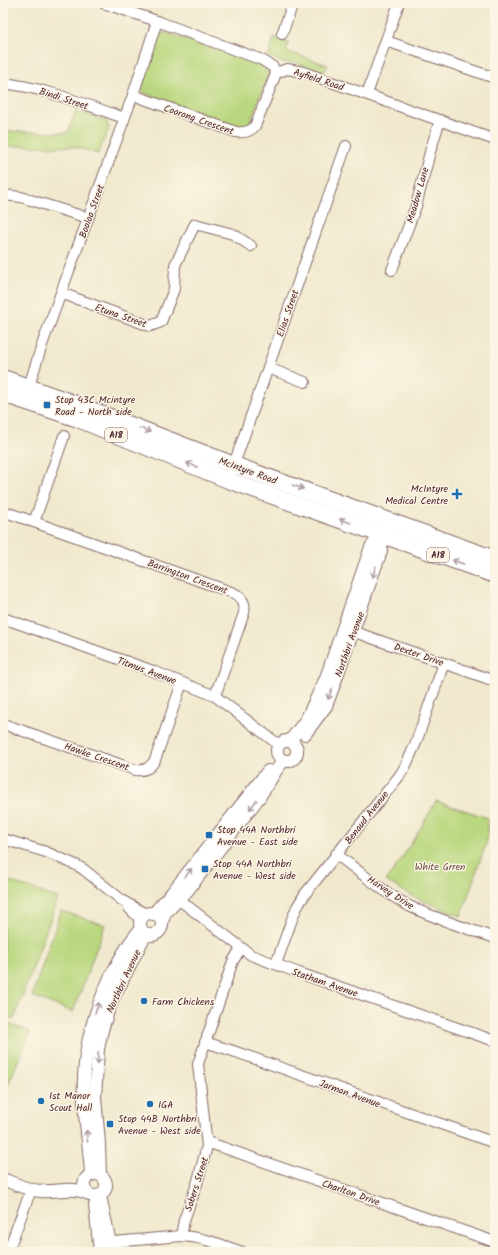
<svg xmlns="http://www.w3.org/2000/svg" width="498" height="1255" viewBox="0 0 498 1255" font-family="Kalam,sans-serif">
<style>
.green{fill:#b9d77e;stroke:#827b54}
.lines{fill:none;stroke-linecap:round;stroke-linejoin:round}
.minor-casing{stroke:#846664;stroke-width:12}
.tertiary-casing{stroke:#846664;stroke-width:14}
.primary-casing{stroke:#846664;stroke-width:18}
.minor{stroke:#fff;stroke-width:10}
.tertiary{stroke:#fff;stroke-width:12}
.primary{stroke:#fff;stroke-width:16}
.oneway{stroke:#ae9aa0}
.poi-dot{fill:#1f6fb2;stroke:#fcf5e5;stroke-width:1.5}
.labels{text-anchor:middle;stroke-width:3;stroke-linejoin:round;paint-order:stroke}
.shield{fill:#fcf5e5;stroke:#7f5f63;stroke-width:1}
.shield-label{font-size:9px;font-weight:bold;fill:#4a1f2b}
.street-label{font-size:10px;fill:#4a1f2b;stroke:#fcf5e5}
.poi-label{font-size:10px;fill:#4a1f2b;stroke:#fcf5e5;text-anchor:start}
.park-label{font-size:10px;fill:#664d40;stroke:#fcf5e5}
</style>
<rect width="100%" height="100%" fill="#fcf5e5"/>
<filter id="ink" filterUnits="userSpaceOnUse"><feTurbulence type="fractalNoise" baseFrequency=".025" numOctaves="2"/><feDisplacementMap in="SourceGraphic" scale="8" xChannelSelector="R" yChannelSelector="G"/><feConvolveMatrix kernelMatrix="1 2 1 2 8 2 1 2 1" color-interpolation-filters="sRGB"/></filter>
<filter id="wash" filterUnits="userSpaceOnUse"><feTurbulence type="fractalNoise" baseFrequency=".012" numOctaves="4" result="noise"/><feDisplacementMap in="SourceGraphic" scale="16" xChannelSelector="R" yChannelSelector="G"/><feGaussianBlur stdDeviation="0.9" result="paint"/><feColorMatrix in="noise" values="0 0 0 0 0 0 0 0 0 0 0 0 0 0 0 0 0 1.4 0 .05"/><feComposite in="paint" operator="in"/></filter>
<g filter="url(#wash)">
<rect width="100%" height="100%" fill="#f0e9cd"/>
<g class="green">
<path d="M165,32L264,66L269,72L250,123L245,126L238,127L144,93L141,88L157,38Z"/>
<path d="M274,37L289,43L286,51L328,65L324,72L296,63L279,62L274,58L269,56Z"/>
<path d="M76,110L106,121L109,128L98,154L75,147L3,146V131L68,133Z"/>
<path d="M436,801L488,818L487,841L461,916L414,897L386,881C405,855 421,828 436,801Z"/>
<path d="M3,879L58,898L14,1019L3,1016Z"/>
<path d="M61,911L105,925L73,1012L32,996Z"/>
<path d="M3,1022L31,1032L3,1096Z"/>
</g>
</g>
<g filter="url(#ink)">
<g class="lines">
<g class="minor-casing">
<g id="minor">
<path d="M103,3L157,21L262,60L273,67L276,73"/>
<path d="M282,34L293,3"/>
<path d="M386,41L495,78"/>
<path d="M276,73L287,69L303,72L495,140"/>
<path d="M3,83C46,88 84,104 124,118"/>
<path d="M367,94L399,3"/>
<path d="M133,95L236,132C243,133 250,132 255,126L275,76L276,73"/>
<path d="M3,195L21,197L88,218"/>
<path d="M392,270L416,206L430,152L440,120"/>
<path d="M61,293L150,326L161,322L174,289L175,265L195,224L233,234L251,246"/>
<path d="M268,368L305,382"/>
<path d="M27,392L42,345L133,95L157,21"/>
<path d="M232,470L346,146"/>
<path d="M3,511L234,593C243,598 246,604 244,613L215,696"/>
<path d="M34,522L64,436"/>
<path d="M3,618L153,671L215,696L279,745"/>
<path d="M346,629L495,681"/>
<path d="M3,724L136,770C145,771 150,768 155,760L182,683"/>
<path d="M3,839L46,852L76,865L83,869L123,901L146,914"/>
<path d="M336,854C360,872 383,892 409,906C436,919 466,928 495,938"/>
<path d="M173,895L251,955L299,973L495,1041"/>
<path d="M129,908L141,920"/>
<path d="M276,964L292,919L297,907L305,894L400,775L406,765L415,745L444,663"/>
<path d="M205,1042L233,1051L495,1143"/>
<path d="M207,1142L495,1242"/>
<path d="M181,1236L184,1220L197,1184L207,1146L198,1064L233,961L241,948"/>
<path d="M103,1243L181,1236C203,1237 222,1245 242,1252"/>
<path d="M9,1252L10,1246L31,1190"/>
</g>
</g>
<g class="tertiary-casing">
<g id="tertiary">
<path d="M305,734L326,706L332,690L381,551L382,534"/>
<circle cx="287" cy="751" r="10"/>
<path d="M290,741L306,720L326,678L371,547L382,534L384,528"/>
<circle cx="151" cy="924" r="11"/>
<path d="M153,914L171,894L268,771"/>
<path d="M162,922L165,913L187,891L260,796L275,772L283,761"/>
<circle cx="95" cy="1185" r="11"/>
<path d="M91,1175C90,1150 85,1124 84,1099C82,1056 91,1020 109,980C116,966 130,940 141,929"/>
<path d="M100,1175L99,1143L95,1097L98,1049L102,1030L111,1002L141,943L145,936L150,935"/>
<path d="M3,1179C15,1184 27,1190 40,1191C57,1193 68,1186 87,1193"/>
<path d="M100,1195C103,1214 109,1232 111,1252"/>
<path d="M95,1205L100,1252"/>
</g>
</g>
<g class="primary-casing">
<g id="primary">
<path d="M3,378L73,403L234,465L495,559"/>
<path d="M3,394L78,419L228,480L495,575"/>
</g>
</g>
<use href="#minor" class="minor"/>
<use href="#tertiary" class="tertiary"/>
<use href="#primary" class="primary"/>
</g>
<defs><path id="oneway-shaft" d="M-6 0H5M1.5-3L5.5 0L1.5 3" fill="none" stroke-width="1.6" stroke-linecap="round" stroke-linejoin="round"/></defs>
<g class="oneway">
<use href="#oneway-shaft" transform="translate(145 430) rotate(21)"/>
<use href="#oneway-shaft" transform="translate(192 465) rotate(-158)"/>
<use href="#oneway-shaft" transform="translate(298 487) rotate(19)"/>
<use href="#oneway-shaft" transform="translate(345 521) rotate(-160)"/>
<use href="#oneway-shaft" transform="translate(458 562) rotate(-160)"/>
<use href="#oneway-shaft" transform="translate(374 572) rotate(109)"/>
<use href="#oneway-shaft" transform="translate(330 694) rotate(112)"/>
<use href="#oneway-shaft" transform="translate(253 805) rotate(128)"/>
<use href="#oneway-shaft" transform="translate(188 873) rotate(-52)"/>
<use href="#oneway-shaft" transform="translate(97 1008) rotate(-70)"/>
<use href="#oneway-shaft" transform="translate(98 1058) rotate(93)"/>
<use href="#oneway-shaft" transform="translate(87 1136) rotate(-95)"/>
</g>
</g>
<g class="poi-dot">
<rect x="43" y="401" width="8" height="8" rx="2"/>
<path d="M455 488h4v4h4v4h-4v4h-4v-4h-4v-4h4z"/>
<rect x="205" y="831" width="8" height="8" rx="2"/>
<rect x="201" y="865" width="8" height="8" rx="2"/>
<circle cx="144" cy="1001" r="4"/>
<circle cx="41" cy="1101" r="4"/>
<circle cx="150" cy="1104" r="4"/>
<rect x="106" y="1120" width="8" height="8" rx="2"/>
</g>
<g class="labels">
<g class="shield">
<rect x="105" y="428" width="22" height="14" rx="3"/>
<rect x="427" y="548" width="22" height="14" rx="3"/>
</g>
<g class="shield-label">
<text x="116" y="438">A18</text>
<text x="438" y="558">A18</text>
</g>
<g class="street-label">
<text transform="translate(319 79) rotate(18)" y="4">Ayfield Road</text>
<text transform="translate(64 98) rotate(18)" y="4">Bindi Street</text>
<text transform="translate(199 119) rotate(19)" y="4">Coorong Crescent</text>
<text transform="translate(417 195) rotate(-74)" y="4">Meadow Lane</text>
<text transform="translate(91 211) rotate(-70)" y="4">Booloo Street</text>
<text transform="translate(287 313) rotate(-71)" y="4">Elias Street</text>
<text transform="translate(121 315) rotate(19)" y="4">Etuna Street</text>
<text transform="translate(248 470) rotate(20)" y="4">McIntyre Road</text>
<text transform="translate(188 576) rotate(20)" y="4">Barrington Crescent</text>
<text transform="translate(349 644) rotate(-70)" y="4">Northbri Avenue</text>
<text transform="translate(419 654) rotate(19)" y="4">Dexter Drive</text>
<text transform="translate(147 670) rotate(20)" y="4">Titmus Avenue</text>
<text transform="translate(97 756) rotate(19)" y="4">Hawke Crescent</text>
<text transform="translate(366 817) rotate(-52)" y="4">Benaud Avenue</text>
<text transform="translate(391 892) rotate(33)" y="4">Harvey Drive</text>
<text transform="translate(123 981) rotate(-65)" y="4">Northbri Avenue</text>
<text transform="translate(325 982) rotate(19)" y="4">Statham Avenue</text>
<text transform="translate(350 1093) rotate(20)" y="4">Jarman Avenue</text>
<text transform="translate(196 1184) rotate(-72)" y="4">Sobers Street</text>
<text transform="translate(351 1192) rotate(19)" y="4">Charlton Drive</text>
</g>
<g class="poi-label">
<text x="55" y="403">Stop 43C Mcintyre<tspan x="55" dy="12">Road - North side</tspan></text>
<text x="448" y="492" text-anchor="end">McIntyre<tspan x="448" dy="12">Medical Centre</tspan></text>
<text x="217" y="833">Stop 44A Northbri<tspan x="217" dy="12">Avenue - East side</tspan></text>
<text x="213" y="867">Stop 44A Northbri<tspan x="213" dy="12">Avenue - West side</tspan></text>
<text x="152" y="1005">Farm Chickens</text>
<text x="49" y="1099">1st Manor<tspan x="49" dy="12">Scout Hall</tspan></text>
<text x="158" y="1108">IGA</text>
<text x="118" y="1122">Stop 44B Northbri<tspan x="118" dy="12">Avenue - West side</tspan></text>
</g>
<g class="park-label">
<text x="440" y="870">White Grren</text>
</g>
</g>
<rect width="498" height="1255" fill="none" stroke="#fcf5e5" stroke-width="16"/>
</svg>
